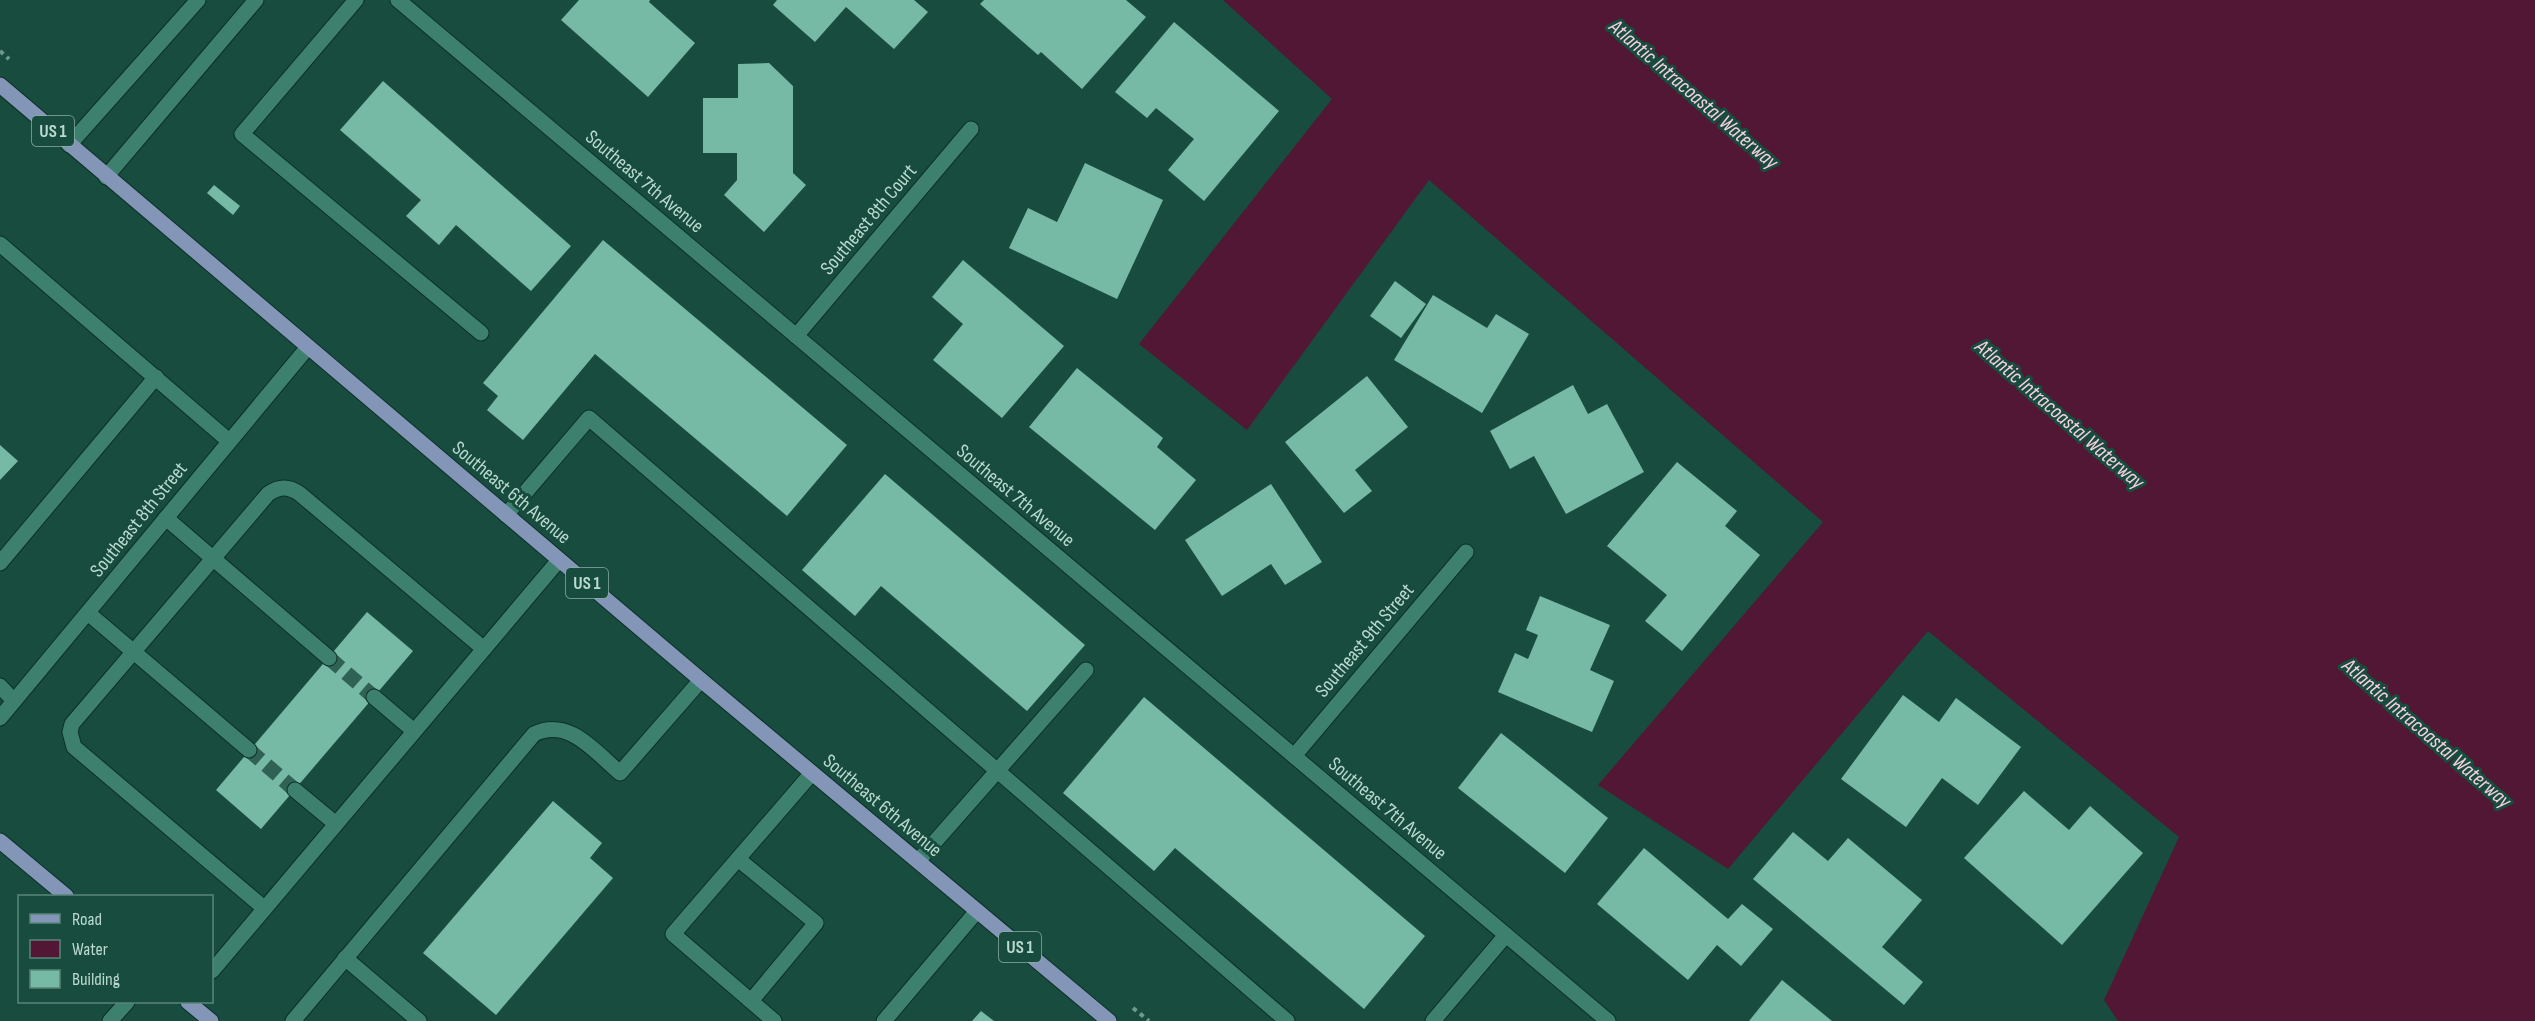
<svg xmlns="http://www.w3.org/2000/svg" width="2535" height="1021" viewBox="0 0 2535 1021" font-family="'Sofia Sans Condensed',sans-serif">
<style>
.water{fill:#521734}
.building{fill:#76b9a5}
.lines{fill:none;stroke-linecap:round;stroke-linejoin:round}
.minor-tunnel{stroke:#306155;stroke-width:15;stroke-dasharray:15 8;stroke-linecap:butt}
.minor-casing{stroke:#0b3027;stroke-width:17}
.major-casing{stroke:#0b3027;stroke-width:17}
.path{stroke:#6f998d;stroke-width:4;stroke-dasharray:4.5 4.5;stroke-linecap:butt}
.minor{stroke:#3e806e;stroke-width:15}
.major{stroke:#8496b7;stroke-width:15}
.labels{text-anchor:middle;stroke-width:6;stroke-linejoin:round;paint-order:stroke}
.shield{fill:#184c3f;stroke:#89afa4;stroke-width:1.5}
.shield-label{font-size:18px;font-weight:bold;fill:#badacf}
.street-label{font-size:20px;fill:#badacf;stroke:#184c3f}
.water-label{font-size:21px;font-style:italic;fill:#f8d0df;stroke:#184c3f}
</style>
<rect width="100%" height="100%" fill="#184c3f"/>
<path class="water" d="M1223,0H2535V1021H2118L2104,1000L2179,837L1928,631L1728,869L1598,785L1823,522L1429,180L1247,430L1139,344L1332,99Z"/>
<g class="building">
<path d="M579,0H650L649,2L695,43L648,97L561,20Z"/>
<path d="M777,0H914L928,12L894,49L846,7L815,42L773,5Z"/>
<path d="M984,0H1126L1146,17L1082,89L1041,52L1038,55L980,4Z"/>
<path d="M1174,22L1279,111L1204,201L1168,170L1194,139L1156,108L1147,118L1115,92Z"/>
<path d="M769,63L793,86V173L806,185L764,232L724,195L737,180V153H703V98H738V64Z"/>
<path d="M383,81L571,246L531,291L456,225L439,245L406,216L421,200L340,130Z"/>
<path d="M1085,163L1163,200L1117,299L1009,248L1028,208L1057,222Z"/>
<path d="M214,185L240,206L233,215L207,193Z"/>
<path d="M603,240L847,445L787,516L595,354L523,440L487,410L498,396L483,383Z"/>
<path d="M963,260L1064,346L1002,418L933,360L963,324L932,297Z"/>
<path d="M1395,281L1426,304L1401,338L1370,316Z"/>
<path d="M1433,295L1487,328L1496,314L1529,334L1482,413L1394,360Z"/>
<path d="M1077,368L1163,438L1157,447L1196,480L1155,530L1029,427Z"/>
<path d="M1367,376L1408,427L1355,470L1372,491L1344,513L1285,442Z"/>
<path d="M1573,385L1588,414L1607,404L1644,472L1566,514L1534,456L1510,469L1490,431Z"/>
<path d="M0,445L18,461L0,480Z"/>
<path d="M1677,462L1737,511L1725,526L1760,555L1682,651L1645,621L1667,595L1607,546Z"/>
<path d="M885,474L1085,645L1027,711L881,586L855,616L802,570Z"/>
<path d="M1271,484L1322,562L1285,585L1271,564L1222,596L1185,540Z"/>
<path d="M1540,596L1610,625L1590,670L1614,681L1592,732L1498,692L1515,653L1528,659L1538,635L1526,630Z"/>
<path d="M367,612L413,651L261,829L216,790Z"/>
<path d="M1903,695L1939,722L1956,698L2021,747L1978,805L1942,778L1906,827L1841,779Z"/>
<path d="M1144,697L1425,936L1364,1009L1175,848L1154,871L1063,793Z"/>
<path d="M1501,733L1608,818L1565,873L1458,788Z"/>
<path d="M2024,791L2069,830L2090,806L2143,853L2062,945L1964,858Z"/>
<path d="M553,801L602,843L590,858L613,878L496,1015L423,953Z"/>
<path d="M1793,832L1828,861L1848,838L1922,900L1882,947L1923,982L1904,1005L1753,879Z"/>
<path d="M1644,848L1728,919L1742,904L1773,929L1741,966L1717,945L1688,980L1597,904Z"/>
<path d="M1782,980L1832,1021H1749Z"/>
<path d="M981,1011L994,1021H972Z"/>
</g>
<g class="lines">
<g class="minor-tunnel">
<path d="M329,658L374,697"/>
<path d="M249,750L295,790"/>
</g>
<g class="minor-casing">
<g id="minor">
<path d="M356,0L242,134L481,333"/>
<path d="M398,0L1608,1021"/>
<path d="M69,145L198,0"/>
<path d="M106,177L256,0"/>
<path d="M0,244L229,441"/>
<path d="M796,336L971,129"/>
<path d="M506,515L589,418L1287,1021"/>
<path d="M166,518L329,658"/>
<path d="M0,563L156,377"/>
<path d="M88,613L249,750"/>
<path d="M0,686L14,701"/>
<path d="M374,697L414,731"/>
<path d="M0,718L308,347"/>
<path d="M1294,756L1466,552"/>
<path d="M295,790L336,824"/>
<path d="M738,859L816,923L751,1001"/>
<path d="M918,861L1086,670"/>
<path d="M264,908L74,747L70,732L72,724L268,494C279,486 289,486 300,494L484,649"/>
<path d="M345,958L419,1021"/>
<path d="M212,971L559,560"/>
<path d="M110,1021L127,1002"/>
<path d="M293,1021L534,734C569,717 595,752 620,773L701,680"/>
<path d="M774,1021L673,934L812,773"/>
<path d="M884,1021L977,911"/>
<path d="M1433,1021L1506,935"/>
</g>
</g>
<g class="major-casing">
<g id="major">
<path d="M0,85L701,680L1109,1021"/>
<path d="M0,841L66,896"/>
<path d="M188,1002L211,1021"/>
</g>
</g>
<g class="path">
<path d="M0,51L9,59"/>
<path d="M1133,1008L1149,1021"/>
</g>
<use href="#minor" class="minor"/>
<use href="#major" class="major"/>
</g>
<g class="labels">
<g class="shield">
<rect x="32" y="116" width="42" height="30" rx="4.5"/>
<rect x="566" y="568" width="42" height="30" rx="4.5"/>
<rect x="999" y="932" width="42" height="30" rx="4.5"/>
</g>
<g class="shield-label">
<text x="53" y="137">US 1</text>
<text x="587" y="589">US 1</text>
<text x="1020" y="953">US 1</text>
</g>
<g class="street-label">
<text transform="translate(645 181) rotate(40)" y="7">Southeast 7th Avenue</text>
<text transform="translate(868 219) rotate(-50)" y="7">Southeast 8th Court</text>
<text transform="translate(512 492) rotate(40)" y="7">Southeast 6th Avenue</text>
<text transform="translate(1016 495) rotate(40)" y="7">Southeast 7th Avenue</text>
<text transform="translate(138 519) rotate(-51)" y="7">Southeast 8th Street</text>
<text transform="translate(1364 640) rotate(-50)" y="7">Southeast 9th Street</text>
<text transform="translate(883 805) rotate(40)" y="7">Southeast 6th Avenue</text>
<text transform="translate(1388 808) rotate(40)" y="7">Southeast 7th Avenue</text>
</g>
<g class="water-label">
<text transform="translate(1694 94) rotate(41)" y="7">Atlantic Intracoastal Waterway</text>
<text transform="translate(2060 414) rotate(41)" y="7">Atlantic Intracoastal Waterway</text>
<text transform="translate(2427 733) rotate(41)" y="7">Atlantic Intracoastal Waterway</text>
</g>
</g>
<rect x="18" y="895" width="195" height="108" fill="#184c3f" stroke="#598579" stroke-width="1.5"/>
<rect x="30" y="914" width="30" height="9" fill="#8496b7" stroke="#598579" stroke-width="1.5"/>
<text x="72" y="925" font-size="18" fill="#badacf">Road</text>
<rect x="30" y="940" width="30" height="18" fill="#521734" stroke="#598579" stroke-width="1.5"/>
<text x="72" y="955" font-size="18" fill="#badacf">Water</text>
<rect x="30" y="970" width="30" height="18" fill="#76b9a5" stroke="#598579" stroke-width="1.5"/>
<text x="72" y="985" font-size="18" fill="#badacf">Building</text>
</svg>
